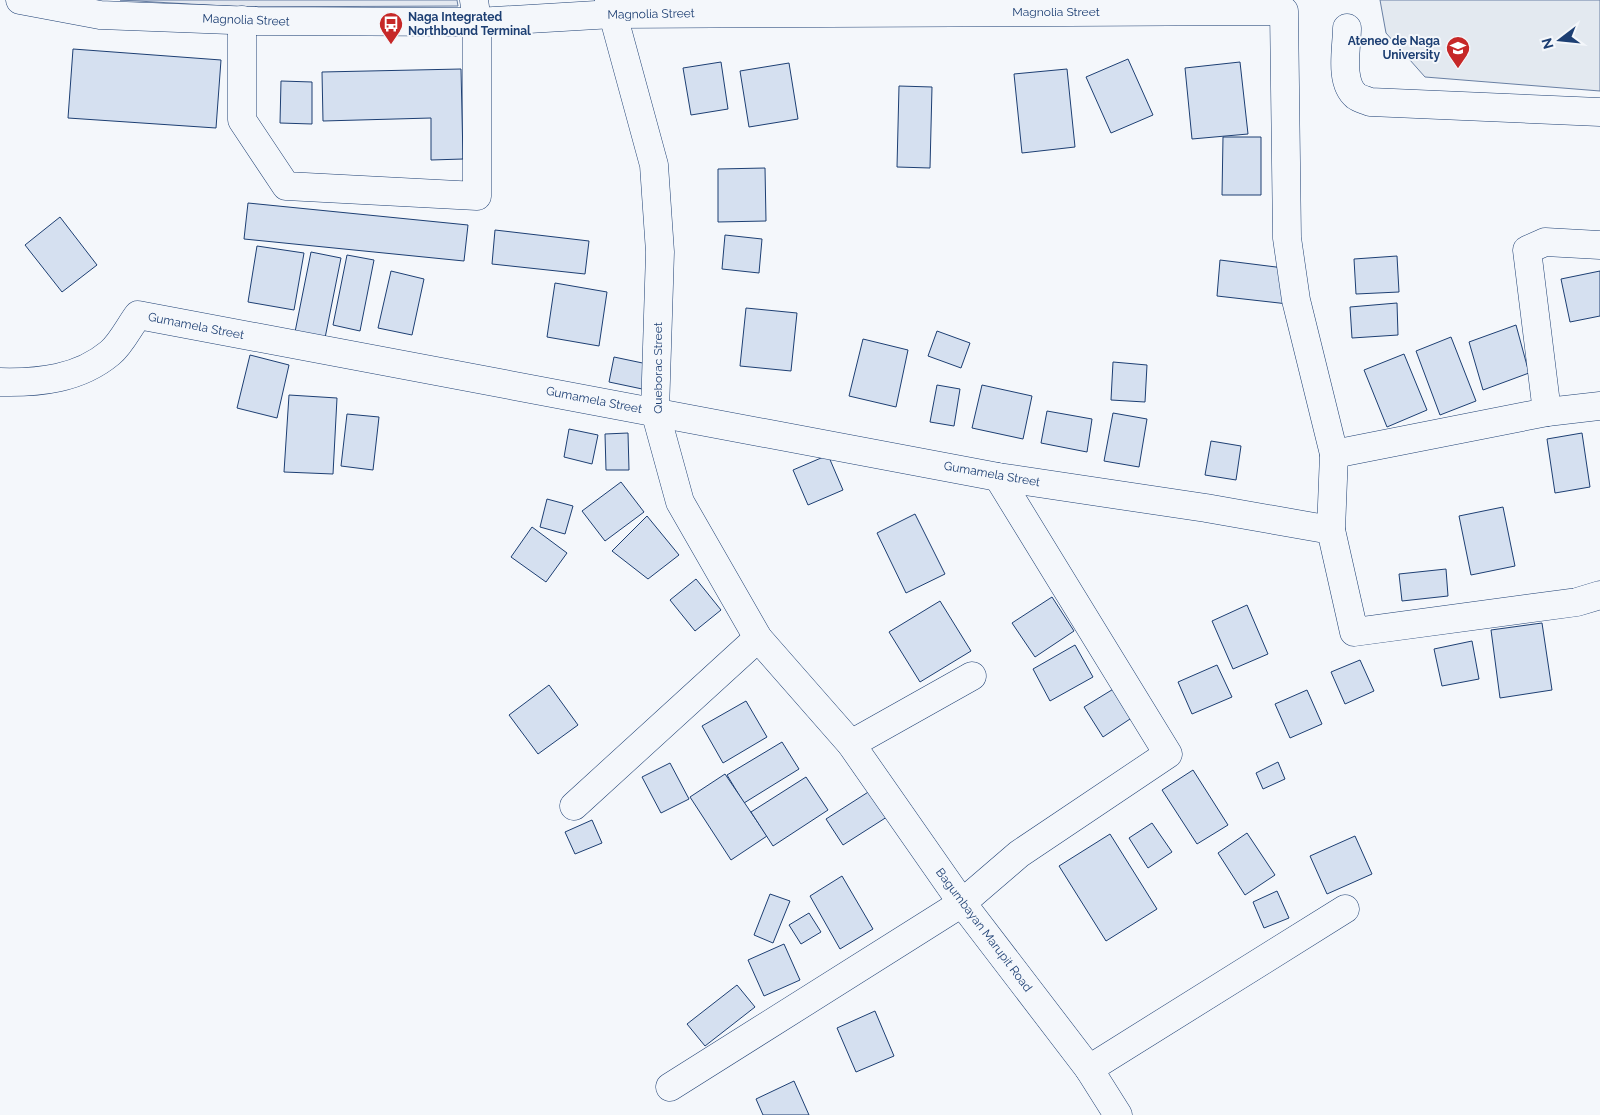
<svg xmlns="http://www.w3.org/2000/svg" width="1600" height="1115" viewBox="0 0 1600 1115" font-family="Raleway,sans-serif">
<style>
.green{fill:#e3e9f0;stroke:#687fa3}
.parking{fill:#e3e8f0;stroke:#687fa3}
.building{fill:#d5e0f0;stroke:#1d3f73}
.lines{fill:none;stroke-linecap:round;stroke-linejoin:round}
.minor-casing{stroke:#1d3f73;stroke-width:29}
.minor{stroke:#f4f7fb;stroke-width:28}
.labels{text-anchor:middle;stroke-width:4;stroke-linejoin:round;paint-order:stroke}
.street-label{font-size:12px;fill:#1d3f73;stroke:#f4f7fb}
.poi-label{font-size:12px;font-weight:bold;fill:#1d3f73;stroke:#f4f7fb;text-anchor:start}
</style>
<rect width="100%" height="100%" fill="#f4f7fb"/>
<path class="green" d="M1380,0H1600V91L1425,77L1386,33Z"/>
<path class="parking" d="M120,0H457L458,6L242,7Z"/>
<g class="building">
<path d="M73,49L221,60L216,128L68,118Z"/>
<path d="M1128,59L1153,115L1111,133L1086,77Z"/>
<path d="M721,62L728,109L691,115L683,68Z"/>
<path d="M1240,62L1248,134L1192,139L1185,68Z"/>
<path d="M789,63L798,119L749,127L740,71Z"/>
<path d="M461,69L463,159L431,160V118L323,121L322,72Z"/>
<path d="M1067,69L1075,147L1022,153L1014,74Z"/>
<path d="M281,81L312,82V124L280,123Z"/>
<path d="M899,86L932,87L930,168L897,167Z"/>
<path d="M1223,137H1261V195H1222Z"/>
<path d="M765,168L766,221L718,222V169Z"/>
<path d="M248,203L468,225L464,261L244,239Z"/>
<path d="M60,217L97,265L62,292L25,245Z"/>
<path d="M495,230L589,241L585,274L492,264Z"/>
<path d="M725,235L762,239L759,273L722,269Z"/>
<path d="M257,246L304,253L294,310L248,302Z"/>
<path d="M311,252L341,258L324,343L294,337Z"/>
<path d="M347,255L374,260L360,331L333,325Z"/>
<path d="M1397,256L1399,292L1356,294L1354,259Z"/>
<path d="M1220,260L1292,269L1288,304L1217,296Z"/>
<path d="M391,271L424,279L412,335L378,328Z"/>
<path d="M1600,271V316L1570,322L1561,279Z"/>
<path d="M555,283L607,292L599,346L547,337Z"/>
<path d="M1397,303L1398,335L1352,338L1350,307Z"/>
<path d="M746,308L797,313L791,371L740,366Z"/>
<path d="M1516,325L1529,373L1483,390L1469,342Z"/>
<path d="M937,331L970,343L961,368L928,356Z"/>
<path d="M1451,337L1476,401L1440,415L1416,351Z"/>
<path d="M863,339L908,350L896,407L849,396Z"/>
<path d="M1404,354L1427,410L1387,427L1364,370Z"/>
<path d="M250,355L289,365L277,418L237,408Z"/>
<path d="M614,357L652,365L647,390L609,382Z"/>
<path d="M1113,362L1147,365L1145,402L1111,400Z"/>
<path d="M937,385L960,389L954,426L930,422Z"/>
<path d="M982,385L1032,396L1023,439L972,428Z"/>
<path d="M289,395L337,398L333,474L284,472Z"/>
<path d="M1047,411L1092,419L1087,452L1041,443Z"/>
<path d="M1113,413L1147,419L1139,467L1104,461Z"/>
<path d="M347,414L379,417L373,470L341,466Z"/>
<path d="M569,429L598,435L592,464L564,457Z"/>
<path d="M628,433L629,470H606L605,434Z"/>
<path d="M1582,433L1590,487L1555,493L1547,439Z"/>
<path d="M1211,441L1241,446L1236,480L1205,475Z"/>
<path d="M828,455L843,490L808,505L793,470Z"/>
<path d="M621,482L644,512L605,541L582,511Z"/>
<path d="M547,499L573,506L565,534L540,527Z"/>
<path d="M1503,507L1515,566L1471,575L1459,516Z"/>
<path d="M915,514L945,574L906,593L877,533Z"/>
<path d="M647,516L679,555L648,579L612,551Z"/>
<path d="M532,527L567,553L546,582L511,557Z"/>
<path d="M1446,569L1448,596L1402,601L1399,574Z"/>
<path d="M696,579L721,610L695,631L670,600Z"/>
<path d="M1052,597L1074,631L1035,657L1012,623Z"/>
<path d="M940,601L971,651L920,682L889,632Z"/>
<path d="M1247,605L1268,654L1233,669L1212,621Z"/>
<path d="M1542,623L1552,690L1500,698L1491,630Z"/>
<path d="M1472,641L1479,679L1442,686L1434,649Z"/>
<path d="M1075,645L1093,677L1050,701L1033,669Z"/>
<path d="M1360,660L1374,691L1345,704L1331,672Z"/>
<path d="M1217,665L1232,697L1192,714L1178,682Z"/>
<path d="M549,685L578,725L538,754L509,715Z"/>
<path d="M1115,688L1133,717L1103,737L1084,707Z"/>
<path d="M1307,690L1322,724L1290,738L1275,704Z"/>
<path d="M746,701L767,737L723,763L702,726Z"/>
<path d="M782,742L799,769L744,803L727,775Z"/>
<path d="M1278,762L1285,779L1263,789L1256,773Z"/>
<path d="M670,763L689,799L661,813L642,777Z"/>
<path d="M1193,770L1228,825L1197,844L1162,790Z"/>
<path d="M725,774L767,836L731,860L690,797Z"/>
<path d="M806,777L828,810L773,846L751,812Z"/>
<path d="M873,789L890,815L843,845L826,819Z"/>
<path d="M592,820L602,843L575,854L565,832Z"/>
<path d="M1152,823L1172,852L1148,868L1129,838Z"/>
<path d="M1247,833L1275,875L1245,895L1218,853Z"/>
<path d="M1110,834L1157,909L1106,941L1059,866Z"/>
<path d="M1355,836L1372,874L1327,894L1310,856Z"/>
<path d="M842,876L873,929L840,949L810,896Z"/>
<path d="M1277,891L1289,918L1264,928L1253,902Z"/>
<path d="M770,894L790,901L773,943L754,935Z"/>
<path d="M809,913L821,932L801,944L789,925Z"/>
<path d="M784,944L800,980L764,996L748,960Z"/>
<path d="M737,985L755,1007L705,1046L687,1024Z"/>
<path d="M875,1011L894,1056L856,1072L837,1028Z"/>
<path d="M794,1081L809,1115H763L756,1099Z"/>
</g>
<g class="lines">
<g class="minor-casing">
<g id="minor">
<path d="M20,0L100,15L257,21L477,22L613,14L1284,11L1287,238L1296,300L1334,454L1331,530L1354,632L1577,602L1600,595"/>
<path d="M609,0L654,165L660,252L655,411L680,502L758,638L851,744L962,903L1089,1069L1118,1115"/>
<path d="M242,20V120L286,186L477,196V22L474,0"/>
<path d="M1347,28C1347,47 1339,82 1356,96C1360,99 1366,100 1370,102L1600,112"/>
<path d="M0,382C39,383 79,379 110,353C121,344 129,327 138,315L998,477L1206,508L1331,530"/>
<path d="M1547,412L1527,250L1545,242L1600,245"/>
<path d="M1334,454L1547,412L1600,406"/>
<path d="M851,744L972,676"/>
<path d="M574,806L758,638"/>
<path d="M1089,1069L1345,909"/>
<path d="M670,1087L962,903L1019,854L1168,754L998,477"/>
</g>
</g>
<use href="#minor" class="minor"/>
</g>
<defs>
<g id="bus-pin" transform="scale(1.25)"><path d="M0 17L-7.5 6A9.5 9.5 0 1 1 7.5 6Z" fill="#c62828" stroke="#f4f7fb"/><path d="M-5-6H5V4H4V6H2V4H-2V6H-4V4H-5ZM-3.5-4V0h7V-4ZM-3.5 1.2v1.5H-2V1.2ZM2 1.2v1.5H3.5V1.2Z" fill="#fff"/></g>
<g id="university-pin" transform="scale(1.25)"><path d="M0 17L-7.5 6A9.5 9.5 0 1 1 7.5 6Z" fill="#c62828" stroke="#f4f7fb"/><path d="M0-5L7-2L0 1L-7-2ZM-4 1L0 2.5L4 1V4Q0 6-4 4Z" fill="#fff"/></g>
</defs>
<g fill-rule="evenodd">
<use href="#bus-pin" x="391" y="24"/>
<use href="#university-pin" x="1458" y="48"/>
</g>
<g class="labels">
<g class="street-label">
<text x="1056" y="16">Magnolia Street</text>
<text transform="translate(651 14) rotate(-1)" y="4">Magnolia Street</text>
<text transform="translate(246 20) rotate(2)" y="4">Magnolia Street</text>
<text transform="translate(196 326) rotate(11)" y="4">Gumamela Street</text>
<text transform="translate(658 368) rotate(-90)" y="4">Queborac Street</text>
<text transform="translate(594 400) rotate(11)" y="4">Gumamela Street</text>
<text transform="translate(992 474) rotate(10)" y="4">Gumamela Street</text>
<text transform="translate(984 930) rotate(53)" y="4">Bagumbayan Marupit Road</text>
</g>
<g class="poi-label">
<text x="408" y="21">Naga Integrated<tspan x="408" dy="14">Northbound Terminal</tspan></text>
<text x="1440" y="45" text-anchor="end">Ateneo de Naga<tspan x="1440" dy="14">University</tspan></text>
</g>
</g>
<g transform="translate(1560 40) rotate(254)" stroke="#f4f7fb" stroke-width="4" paint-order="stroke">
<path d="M0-4L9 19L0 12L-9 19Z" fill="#1d3f73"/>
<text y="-8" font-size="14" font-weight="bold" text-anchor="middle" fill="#1d3f73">N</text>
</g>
</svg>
